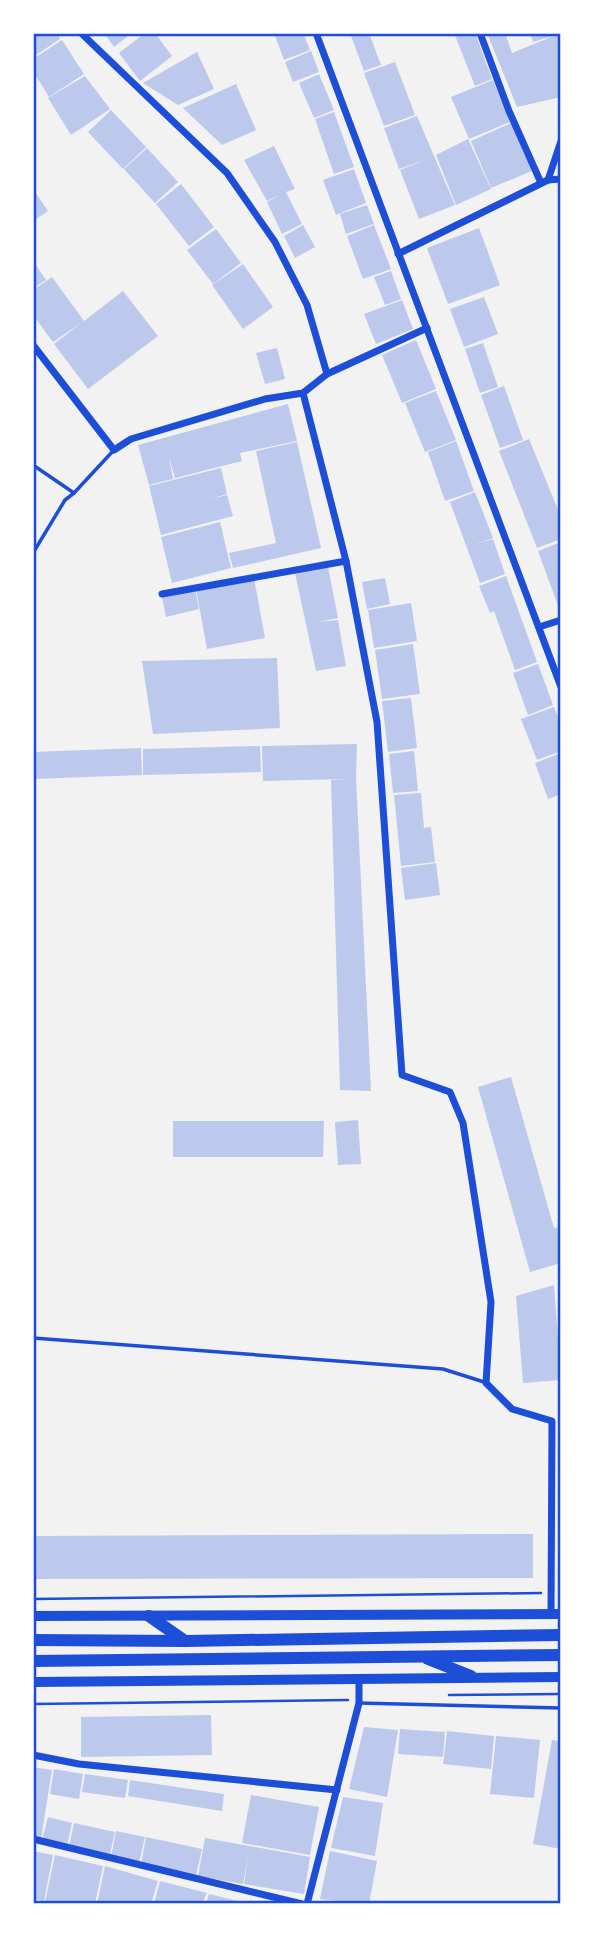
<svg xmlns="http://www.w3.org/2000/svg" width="594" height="1937" viewBox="0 0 594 1937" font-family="'Roboto Serif',serif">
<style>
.building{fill:#bdc9ec}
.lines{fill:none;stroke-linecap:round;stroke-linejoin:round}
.path{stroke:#1d4ed8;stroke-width:2.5}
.service{stroke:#1d4ed8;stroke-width:3.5}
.minor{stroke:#1d4ed8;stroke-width:7}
.tertiary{stroke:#1d4ed8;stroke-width:10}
.primary{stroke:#1d4ed8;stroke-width:12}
.neatline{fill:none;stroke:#1d4ed8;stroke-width:2.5}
</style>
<rect width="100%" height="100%" fill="#f2f2f2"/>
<g class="building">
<path d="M33,33H57L60,39L33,57Z"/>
<path d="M104,33H132L114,47Z"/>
<path d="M145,33H155L172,56L140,81L119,53Z"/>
<path d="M274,33H303L310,50L284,60Z"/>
<path d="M350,33H369L381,65L364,71Z"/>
<path d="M454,33H475L492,79L475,86Z"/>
<path d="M487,33H505L512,53L556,35L533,42L530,33H561V97L517,107Z"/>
<path d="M62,40L84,74L49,97L33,71V59Z"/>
<path d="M311,51L319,72L293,82L285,62Z"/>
<path d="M197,52L214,89L178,105L143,83Z"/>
<path d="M395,62L415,115L384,126L364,73Z"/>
<path d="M319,74L334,110L314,118L299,83Z"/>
<path d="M85,76L110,109L71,135L48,98Z"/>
<path d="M493,80L510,122L469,139L451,97Z"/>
<path d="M236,84L256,130L222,145L183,108Z"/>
<path d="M111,110L146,147L123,169L88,132Z"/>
<path d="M334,112L354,167L334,174L315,119Z"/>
<path d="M417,116L455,205L419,219L400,170L426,160L399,169L384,128Z"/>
<path d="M511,123L532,171L491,188L471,141Z"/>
<path d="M468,139L491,189L456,205L436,155Z"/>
<path d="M274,146L295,189L286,192L302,224L282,234L267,202L280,195L267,201L244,160Z"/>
<path d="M147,148L178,182L155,203L124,169Z"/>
<path d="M354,169L366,203L336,215L323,180Z"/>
<path d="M181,184L214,227L189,246L156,204Z"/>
<path d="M33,189L48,211L33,221Z"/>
<path d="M367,205L374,224L346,234L340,214Z"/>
<path d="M303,225L315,247L295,258L284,236Z"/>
<path d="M374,225L391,269L363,279L347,236Z"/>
<path d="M479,228L500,285L448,304L427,248Z"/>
<path d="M216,229L241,263L213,284L187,250Z"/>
<path d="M33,261L46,280L33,288Z"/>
<path d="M243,264L273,307L243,329L212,285Z"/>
<path d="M391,271L401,299L385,305L374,277Z"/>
<path d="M52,277L84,321L123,291L158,336L88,389L54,344L81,323L53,342L33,315V290Z"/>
<path d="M484,297L498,334L464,347L450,309Z"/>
<path d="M402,300L413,329L376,344L364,314Z"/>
<path d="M416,340L436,389L402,403L382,355Z"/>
<path d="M483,343L498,387L480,393L465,349Z"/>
<path d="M277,348L285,379L265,384L256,353Z"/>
<path d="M504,386L523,440L500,448L481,395Z"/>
<path d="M436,391L456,440L425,452L405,403Z"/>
<path d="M288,404L297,441L240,453L242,461L175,478L169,457L173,479L149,485L138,445Z"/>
<path d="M529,439L561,517V539L537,548L499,451Z"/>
<path d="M456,441L474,491L445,501L428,452Z"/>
<path d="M297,442L321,548L233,568L229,553L276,543L256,451Z"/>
<path d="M221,468L227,494L210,499L227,495L233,516L161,535L149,486Z"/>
<path d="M475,492L493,538L474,545L493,539L505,574L480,583L450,502Z"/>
<path d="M220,522L231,568L172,583L161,537Z"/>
<path d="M561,542V611H560L538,551Z"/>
<path d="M328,567L338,618L318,622L338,620L346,666L316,671L295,573Z"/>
<path d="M506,576L537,662L515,670L494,611L490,613L479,586Z"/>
<path d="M254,578L265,638L207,649L196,589Z"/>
<path d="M385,578L390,604L367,609L362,582Z"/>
<path d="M195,589L199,609L166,617L162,597Z"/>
<path d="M411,603L417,641L374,648L368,610Z"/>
<path d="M413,644L420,694L382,699L375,650Z"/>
<path d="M277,658L280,728L153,734L142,661Z"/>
<path d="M538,664L553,705L528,715L513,673Z"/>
<path d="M411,698L417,748L388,752L382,701Z"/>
<path d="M554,707L561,725V751L537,760L521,719Z"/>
<path d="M357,744L356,778L371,1091L340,1090L331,780L346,779L263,781L262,746Z"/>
<path d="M260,746L261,772L143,775V749Z"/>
<path d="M141,748L142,775L33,779V752Z"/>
<path d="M414,751L418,791L393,793L389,754Z"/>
<path d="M561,753V794L548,799L535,763Z"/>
<path d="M421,793L424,828L431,827L435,862L401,866L394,795Z"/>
<path d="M436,863L440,895L405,900L401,868Z"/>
<path d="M511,1077L554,1228L561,1227V1263L530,1272L478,1087Z"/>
<path d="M358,1120L361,1164L338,1165L335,1122Z"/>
<path d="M173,1121H324L323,1157H173Z"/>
<path d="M554,1285L561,1380L523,1383L516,1296Z"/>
<path d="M533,1534V1578L33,1579V1536Z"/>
<path d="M211,1715L212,1755L81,1757V1717Z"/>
<path d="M364,1727L398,1730L387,1797L349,1789Z"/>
<path d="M400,1729L445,1732L443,1757L398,1754Z"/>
<path d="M447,1731L494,1736L491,1769L443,1764Z"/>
<path d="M496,1736L540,1740L534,1798L490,1794Z"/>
<path d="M552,1740L561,1741V1849L533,1844Z"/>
<path d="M33,1767L52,1770L41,1839L33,1837Z"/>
<path d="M54,1769L83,1774L79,1799L50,1794Z"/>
<path d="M85,1774L128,1780L125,1798L82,1792Z"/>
<path d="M130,1780L224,1794L222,1811L128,1796Z"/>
<path d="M251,1795L319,1807L310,1855L242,1843Z"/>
<path d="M343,1797L383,1803L375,1856L331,1848Z"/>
<path d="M48,1817L72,1823L67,1846L42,1840Z"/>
<path d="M74,1823L115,1832L110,1854L69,1846Z"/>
<path d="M116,1831L145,1837L139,1863L111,1857Z"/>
<path d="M146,1837L202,1849L196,1875L141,1864Z"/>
<path d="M205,1838L310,1857L304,1894L244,1884L248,1857L243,1884L198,1876Z"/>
<path d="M33,1851L53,1855L44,1901L33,1899Z"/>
<path d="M330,1851L377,1861L369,1904L320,1899Z"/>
<path d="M55,1855L103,1866L95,1904L45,1902Z"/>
<path d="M105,1866L158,1881L151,1904H97Z"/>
<path d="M160,1881L207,1893L202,1904H154Z"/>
<path d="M209,1894L245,1903V1904H206Z"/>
</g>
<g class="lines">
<g class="path">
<path d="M33,1599L541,1593"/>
<path d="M449,1695L561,1694"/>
<path d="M33,1704L348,1700"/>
</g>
<g class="service">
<path d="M33,465L74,493L65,500L33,553"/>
<path d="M74,493L113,451"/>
<path d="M33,1338L443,1369L484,1382"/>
<path d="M359,1703L561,1708"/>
</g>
<g class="minor">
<path d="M81,33L227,173L275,242L307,305L327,374"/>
<path d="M316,33L561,687"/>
<path d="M480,33L509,111L541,183"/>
<path d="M548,180L561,141"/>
<path d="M398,254L548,180L561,179"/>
<path d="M33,345L114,450L131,439L265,399L303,393L327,374L427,328"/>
<path d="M303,393L346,561L377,722L402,1075L450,1092L463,1123L491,1302L486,1383L512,1409L552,1421L551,1615"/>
<path d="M162,594L346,561"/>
<path d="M539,627L561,620"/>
<path d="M33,1755L79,1764L337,1790"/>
<path d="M33,1839L302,1904"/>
<path d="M307,1904L359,1703V1680"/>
</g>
<g class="tertiary">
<path d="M33,1616L561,1614"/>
<path d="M33,1682L561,1677"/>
</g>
<g class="primary">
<path d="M149,1616L185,1641"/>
<path d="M33,1640L185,1641L561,1635"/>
<path d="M428,1659L471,1676"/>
<path d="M33,1661L561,1655"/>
</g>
</g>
<rect width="594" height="1937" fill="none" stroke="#ffffff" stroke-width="70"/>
<rect x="35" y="35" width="524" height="1867" class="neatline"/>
</svg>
